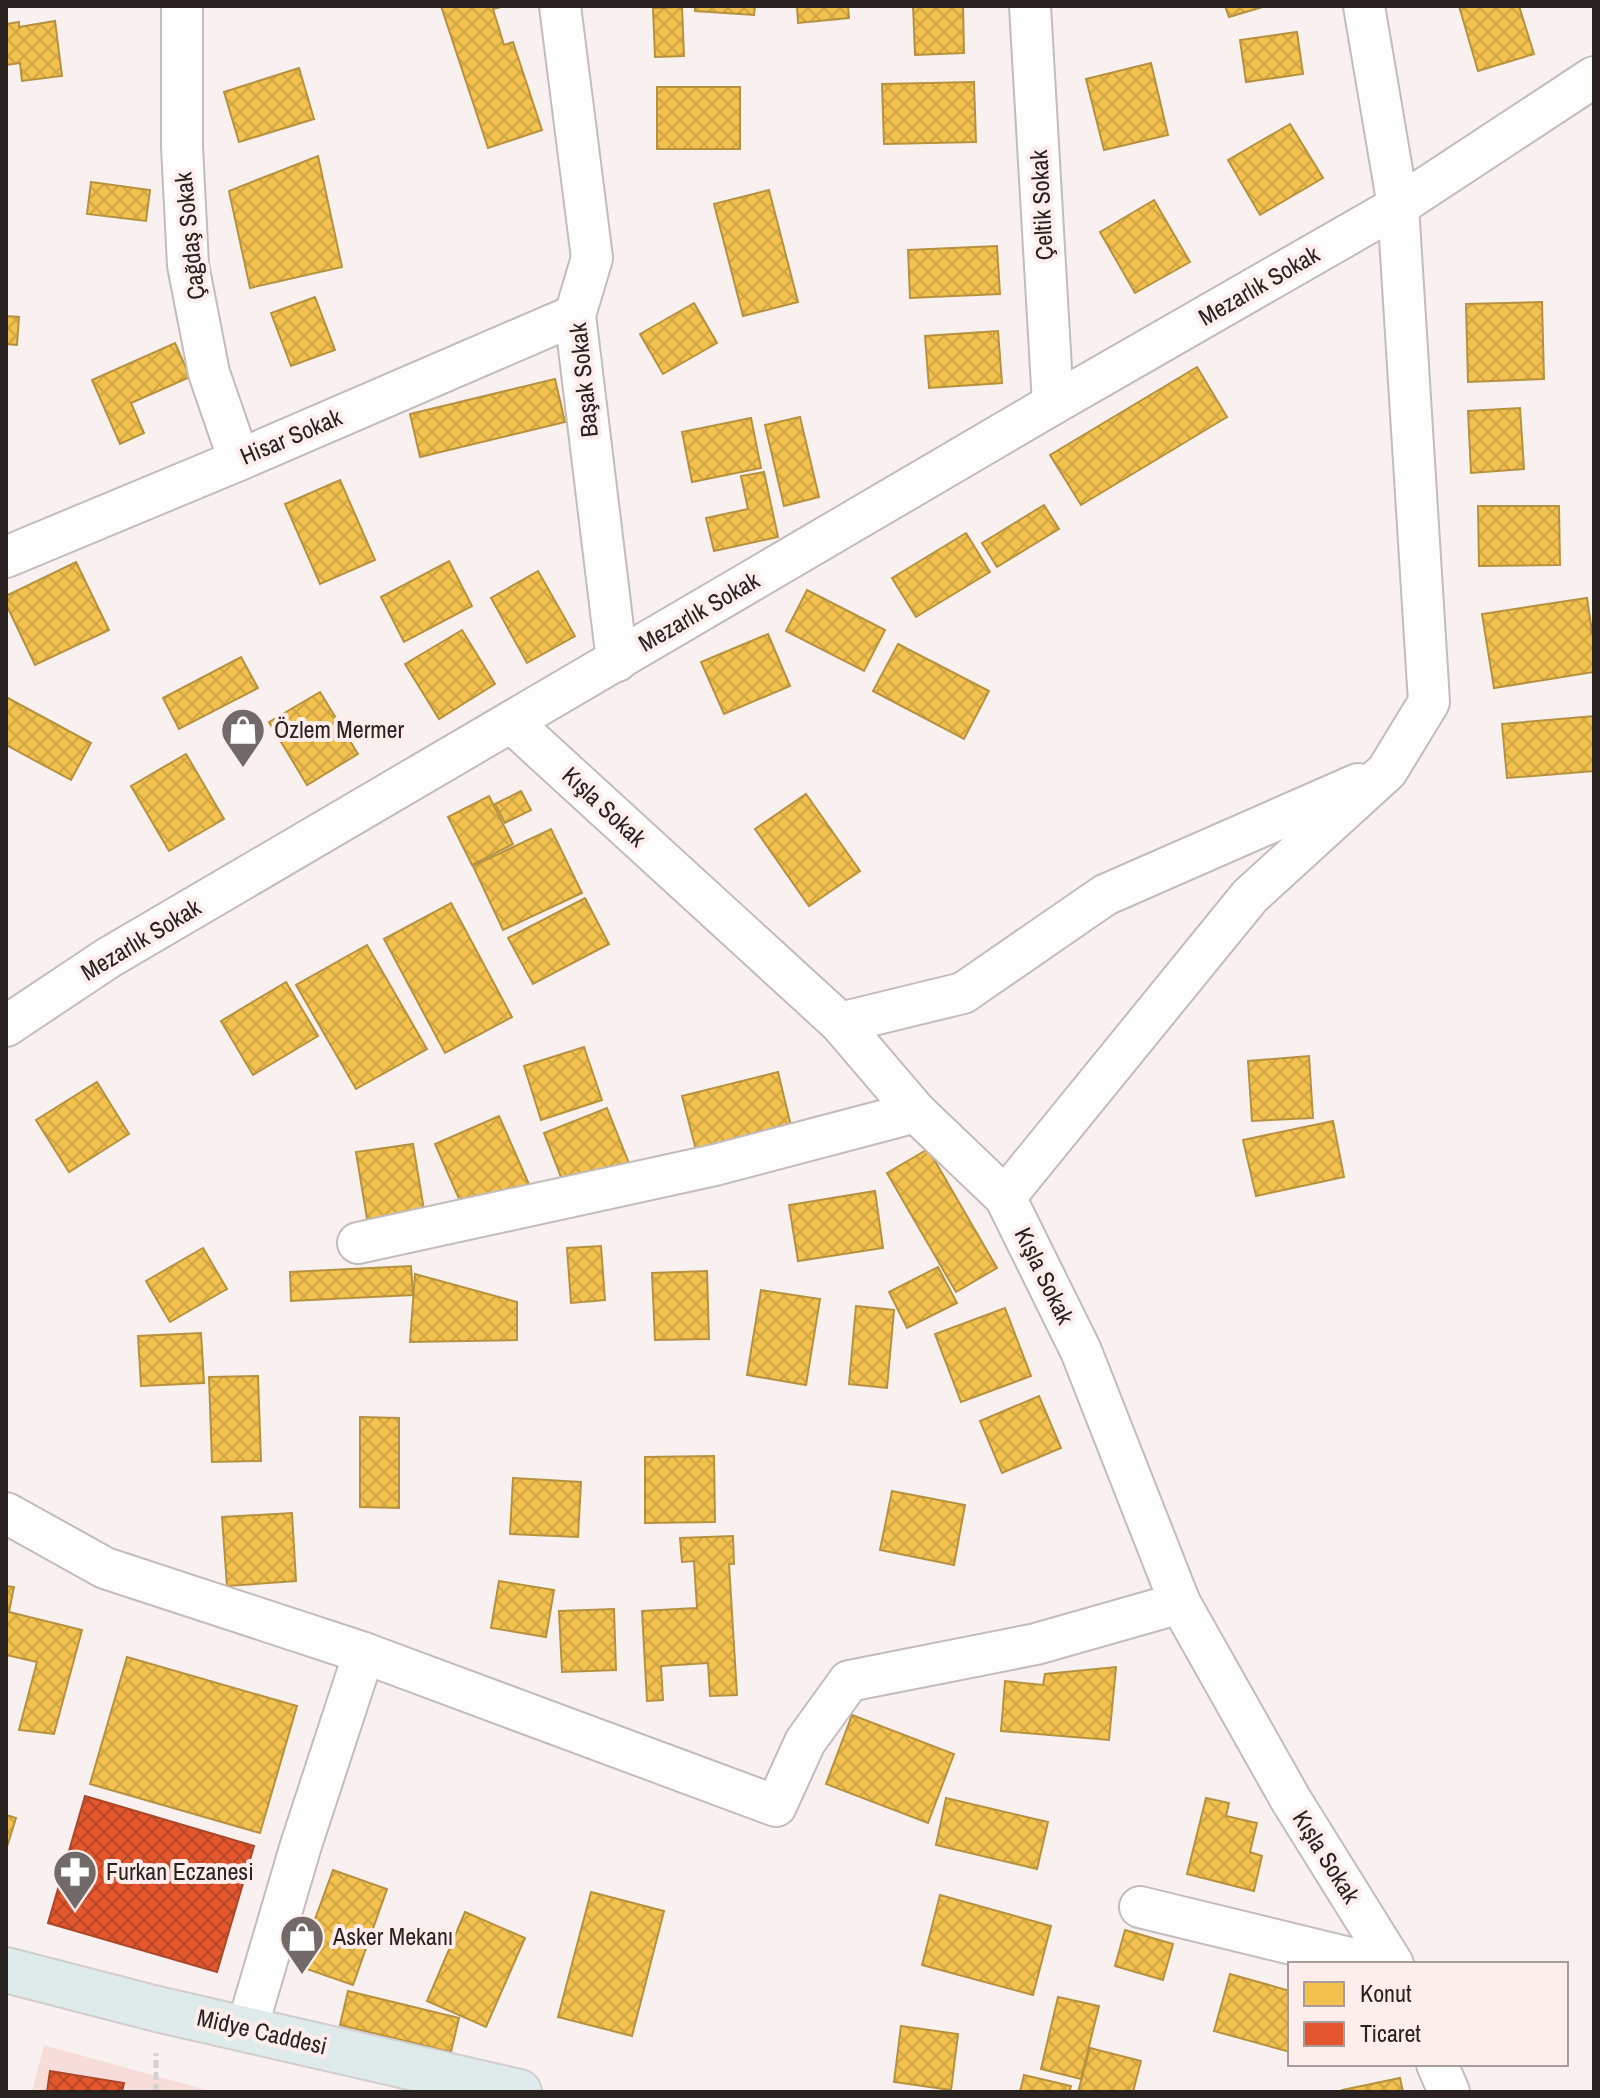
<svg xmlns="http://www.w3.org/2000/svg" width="1600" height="2098" viewBox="0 0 1600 2098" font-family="'Archivo Narrow',sans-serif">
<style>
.green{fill:#f7ddda}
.homes{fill:url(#homes-cross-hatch);stroke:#b69140;stroke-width:2}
.shops{fill:url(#shops-cross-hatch);stroke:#ac472a;stroke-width:2}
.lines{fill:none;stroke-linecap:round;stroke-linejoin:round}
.minor-casing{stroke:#c3bcbb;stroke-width:44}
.major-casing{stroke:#d2cecd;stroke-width:48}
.path{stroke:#d4d2d2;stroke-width:5;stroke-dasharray:8 4;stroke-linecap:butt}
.minor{stroke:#fefdfd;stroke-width:40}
.major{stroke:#dfebea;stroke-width:44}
.labels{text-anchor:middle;stroke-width:8;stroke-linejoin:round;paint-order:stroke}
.street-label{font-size:24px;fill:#292221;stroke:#fdeeec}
.poi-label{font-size:24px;fill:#292221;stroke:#fdeeec;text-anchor:start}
</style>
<defs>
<pattern id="homes-cross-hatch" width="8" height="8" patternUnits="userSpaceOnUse" patternTransform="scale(2)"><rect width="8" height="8" fill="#f2c14e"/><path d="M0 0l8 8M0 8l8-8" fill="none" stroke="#d0a644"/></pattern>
<pattern id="shops-cross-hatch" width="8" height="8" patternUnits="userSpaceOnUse" patternTransform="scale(2)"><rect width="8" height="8" fill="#e4572e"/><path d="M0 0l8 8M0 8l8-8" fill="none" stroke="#b94827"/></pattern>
</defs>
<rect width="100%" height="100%" fill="#f9f1f0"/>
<path class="green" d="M44,2045L214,2092H32Z"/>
<g class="homes">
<path d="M441,6H505L493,9L504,45L513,42L542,130L488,148Z"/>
<path d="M695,6H755L754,15L695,11Z"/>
<path d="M797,6H848L849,18L798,23Z"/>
<path d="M913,6H963L964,53L915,55Z"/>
<path d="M1225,6H1266L1229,17Z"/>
<path d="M1459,6H1519L1534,54L1478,71Z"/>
<path d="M682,7L684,56L655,57L653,8Z"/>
<path d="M55,21L62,76L22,81L20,63L6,65V24L19,22V27Z"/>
<path d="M1297,32L1303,74L1246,82L1240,40Z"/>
<path d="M1151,63L1168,135L1104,150L1086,79Z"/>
<path d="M299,68L314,119L239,142L224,92Z"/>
<path d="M974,82L976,142L884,144L882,84Z"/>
<rect x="657" y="87" width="83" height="62"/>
<path d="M1290,124L1323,178L1260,215L1228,160Z"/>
<path d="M318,156L342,267L250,288L229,191Z"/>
<path d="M91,182L150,190L146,221L87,214Z"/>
<path d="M769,190L798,302L743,316L714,204Z"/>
<path d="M1154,200L1190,262L1135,293L1100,232Z"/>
<path d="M997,246L1000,294L910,298L908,250Z"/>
<path d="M315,297L335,350L291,366L271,313Z"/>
<path d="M1542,302L1544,379L1468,382L1466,304Z"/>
<path d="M694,303L717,343L663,374L640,334Z"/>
<path d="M6,316L19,317L17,345L6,344Z"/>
<path d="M998,331L1002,383L929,388L925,336Z"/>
<path d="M175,343L190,377L131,403L144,433L120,444L92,380Z"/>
<path d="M1197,367L1227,417L1081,505L1050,455Z"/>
<path d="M555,379L565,422L420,457L410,414Z"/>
<path d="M1520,408L1524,469L1471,473L1468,411Z"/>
<path d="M800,417L819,497L784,506L765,425Z"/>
<path d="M751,418L761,468L692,482L682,432Z"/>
<path d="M764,472L778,537L714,551L706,518L748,509L741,476Z"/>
<path d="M340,480L375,560L320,584L285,504Z"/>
<path d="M1044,505L1059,529L997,567L982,543Z"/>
<path d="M1478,506H1559L1560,565L1479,566Z"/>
<path d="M966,533L990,572L916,617L892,578Z"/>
<path d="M449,561L472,606L404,642L381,597Z"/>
<path d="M76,562L109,630L35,665L6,604V596Z"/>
<path d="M538,571L575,636L527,663L491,598Z"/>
<path d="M807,590L885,630L864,671L786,631Z"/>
<path d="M1587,598L1594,645V672L1494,688L1482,614Z"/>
<path d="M462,630L495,684L439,719L405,664Z"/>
<path d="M768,634L790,686L724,714L701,662Z"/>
<path d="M898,644L989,691L964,739L873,691Z"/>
<path d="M241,657L258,688L179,729L163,698Z"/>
<path d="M320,692L358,754L307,785L269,722Z"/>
<path d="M6,697L91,743L71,780L6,745Z"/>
<path d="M1594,716V771L1507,778L1502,724Z"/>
<path d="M186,754L224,819L169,851L131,786Z"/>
<path d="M521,791L531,810L505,823L495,804Z"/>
<path d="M806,794L860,871L809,906L755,829Z"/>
<path d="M489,796L513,844L472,865L448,817Z"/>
<path d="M551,829L582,893L503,930L473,866Z"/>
<path d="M585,898L609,944L533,984L508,938Z"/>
<path d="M451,903L512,1017L445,1053L384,939Z"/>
<path d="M367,945L427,1049L356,1089L296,985Z"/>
<path d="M286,982L318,1036L253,1075L221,1021Z"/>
<path d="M584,1047L602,1100L541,1120L524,1066Z"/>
<path d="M1309,1056L1313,1118L1252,1121L1248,1061Z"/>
<path d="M778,1072L791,1126L696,1150L682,1096Z"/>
<path d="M97,1082L129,1134L69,1172L36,1120Z"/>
<path d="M607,1108L630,1166L566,1190L544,1133Z"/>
<path d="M499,1116L531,1189L467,1217L435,1144Z"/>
<path d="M1333,1121L1344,1177L1256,1196L1243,1140Z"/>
<path d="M413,1144L426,1222L369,1231L356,1152Z"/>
<path d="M928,1149L997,1268L956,1292L887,1173Z"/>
<path d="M875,1191L883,1248L798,1261L789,1205Z"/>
<path d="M601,1246L605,1300L571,1303L567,1248Z"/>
<path d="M203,1248L227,1289L170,1322L146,1281Z"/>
<path d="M411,1266L413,1295L291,1301L290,1272Z"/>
<path d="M938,1267L957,1303L907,1328L889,1292Z"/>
<path d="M707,1271L709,1339L655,1340L652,1273Z"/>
<path d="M415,1274L517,1302V1340L410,1342Z"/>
<path d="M761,1290L820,1299L806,1385L747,1375Z"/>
<path d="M856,1306L894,1310L887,1388L849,1384Z"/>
<path d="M1005,1308L1031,1376L961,1402L935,1334Z"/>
<path d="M201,1333L204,1383L141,1386L138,1336Z"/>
<path d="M258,1376L261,1461L212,1462L209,1377Z"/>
<path d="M1039,1396L1061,1448L1002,1473L980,1421Z"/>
<path d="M360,1417L399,1418V1508L360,1507Z"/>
<path d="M714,1456L715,1522L645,1523V1457Z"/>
<path d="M513,1478L581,1482L578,1537L510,1534Z"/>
<path d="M892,1491L965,1505L954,1565L880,1550Z"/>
<path d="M292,1513L296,1581L227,1586L222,1517Z"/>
<path d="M733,1536L734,1564H729L737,1695L710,1696L708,1663L661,1666L663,1700L647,1701L642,1611L697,1608L694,1561L682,1562L680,1538Z"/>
<path d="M499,1581L554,1590L546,1637L491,1628Z"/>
<path d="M6,1586L14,1587L9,1612L82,1630L54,1734L19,1730L37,1662L6,1655Z"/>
<path d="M614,1609L616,1670L562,1672L559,1611Z"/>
<path d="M127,1657L297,1706L260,1833L90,1784Z"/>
<path d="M1116,1667L1109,1740L1001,1731L1005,1681L1043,1685L1045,1674Z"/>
<path d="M852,1715L954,1754L928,1823L826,1784Z"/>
<path d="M946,1798L1048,1822L1037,1869L936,1845Z"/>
<path d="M1206,1798L1229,1803L1226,1816L1257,1823L1250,1852L1262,1856L1254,1891L1187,1874Z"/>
<path d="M6,1815L16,1818L6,1850Z"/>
<path d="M333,1870L387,1889L353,1985L298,1966Z"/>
<path d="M591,1892L664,1911L632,2036L558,2017Z"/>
<path d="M940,1895L1051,1926L1033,1995L922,1965Z"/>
<path d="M465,1912L525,1938L486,2027L427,2001Z"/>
<path d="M1125,1930L1173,1944L1163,1980L1115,1966Z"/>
<path d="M1230,1974L1290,1991V2052L1214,2031Z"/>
<path d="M348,1991L459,2018L451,2052L340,2025Z"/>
<path d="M1058,1997L1099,2006L1081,2079L1041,2069Z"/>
<path d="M901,2026L958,2034L951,2090L894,2082Z"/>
<path d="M1090,2048L1141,2061L1133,2092H1078Z"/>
<path d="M1024,2075L1071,2086L1069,2092H1020Z"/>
<path d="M1400,2078L1403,2092H1342V2090Z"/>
</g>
<g class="shops">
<path d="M85,1796L254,1846L217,1972L48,1923Z"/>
<path d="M50,2071L124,2083L122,2092H47Z"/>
</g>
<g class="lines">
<g class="minor-casing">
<g id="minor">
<path d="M182,6V147L188,265L209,373L239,460"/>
<path d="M560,6L592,258L575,315L617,661"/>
<path d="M1030,6L1053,404"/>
<path d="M6,557L239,460L575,315"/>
<path d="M511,722L840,1023L916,1112L1005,1197L1081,1351L1180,1603L1291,1800L1393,1964"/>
<path d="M840,1023L963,993L1105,895L1358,784"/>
<path d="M6,1026L108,958L1053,404L1398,206L1594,77"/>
<path d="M1005,1197L1250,896L1387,771L1429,702L1398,206L1364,6"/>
<path d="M358,1243L715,1165L916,1112"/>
<path d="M6,1513L105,1568L364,1653L776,1806L805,1742L849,1681L1036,1644L1180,1603"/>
<path d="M1140,1907L1374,1964"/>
<path d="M247,2028L301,1845L364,1653"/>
<path d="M1437,2064L1449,2092"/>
</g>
</g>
<g class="major-casing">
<path id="major" d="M6,1970L157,2009L519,2092"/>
</g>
<path class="path" d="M156,2092V2053"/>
<use href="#minor" class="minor"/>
<use href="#major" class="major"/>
</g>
<defs>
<g id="shop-pin" transform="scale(2.3)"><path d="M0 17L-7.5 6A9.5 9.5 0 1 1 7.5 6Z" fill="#726a69" stroke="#fdeeec"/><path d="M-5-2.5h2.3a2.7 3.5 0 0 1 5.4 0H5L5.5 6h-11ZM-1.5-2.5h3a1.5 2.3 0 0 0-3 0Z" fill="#fff"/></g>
<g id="pharmacy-pin" transform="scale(2.3)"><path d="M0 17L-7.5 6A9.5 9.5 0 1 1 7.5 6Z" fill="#726a69" stroke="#fdeeec"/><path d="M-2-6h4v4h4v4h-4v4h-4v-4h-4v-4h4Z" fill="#fff"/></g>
</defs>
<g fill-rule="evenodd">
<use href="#shop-pin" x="243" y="730"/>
<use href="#pharmacy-pin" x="75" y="1872"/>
<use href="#shop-pin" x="302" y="1937"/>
</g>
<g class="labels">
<g class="street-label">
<text transform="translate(1042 205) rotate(-93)" y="8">Çeltik Sokak</text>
<text transform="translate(190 236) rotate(-96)" y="8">Çağdaş Sokak</text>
<text transform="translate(1259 286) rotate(-30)" y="8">Mezarlık Sokak</text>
<text transform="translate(584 380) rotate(-96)" y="8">Başak Sokak</text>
<text transform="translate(291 437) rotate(-23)" y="8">Hisar Sokak</text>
<text transform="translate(699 612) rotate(-30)" y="8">Mezarlık Sokak</text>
<text transform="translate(604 807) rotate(43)" y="8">Kışla Sokak</text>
<text transform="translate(141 940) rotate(-31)" y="8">Mezarlık Sokak</text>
<text transform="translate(1044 1276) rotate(64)" y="8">Kışla Sokak</text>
<text transform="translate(1326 1857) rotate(58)" y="8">Kışla Sokak</text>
<text transform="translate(262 2032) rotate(13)" y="8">Midye Caddesi</text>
</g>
<g class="poi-label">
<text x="274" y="738">Özlem Mermer</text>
<text x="106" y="1880">Furkan Eczanesi</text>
<text x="333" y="1945">Asker Mekanı</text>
</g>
</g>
<rect width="1600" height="2098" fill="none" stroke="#292221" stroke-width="16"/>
<rect x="1288" y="1962" width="280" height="104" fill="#fdeeec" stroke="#a89c9b" stroke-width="2"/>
<rect x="1304" y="1982" width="40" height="24" fill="#f2c14e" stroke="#a89c9b" stroke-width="2"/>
<text x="1360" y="2002" font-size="24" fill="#292221">Konut</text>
<rect x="1304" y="2022" width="40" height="24" fill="#e4572e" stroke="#a89c9b" stroke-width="2"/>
<text x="1360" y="2042" font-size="24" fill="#292221">Ticaret</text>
</svg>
